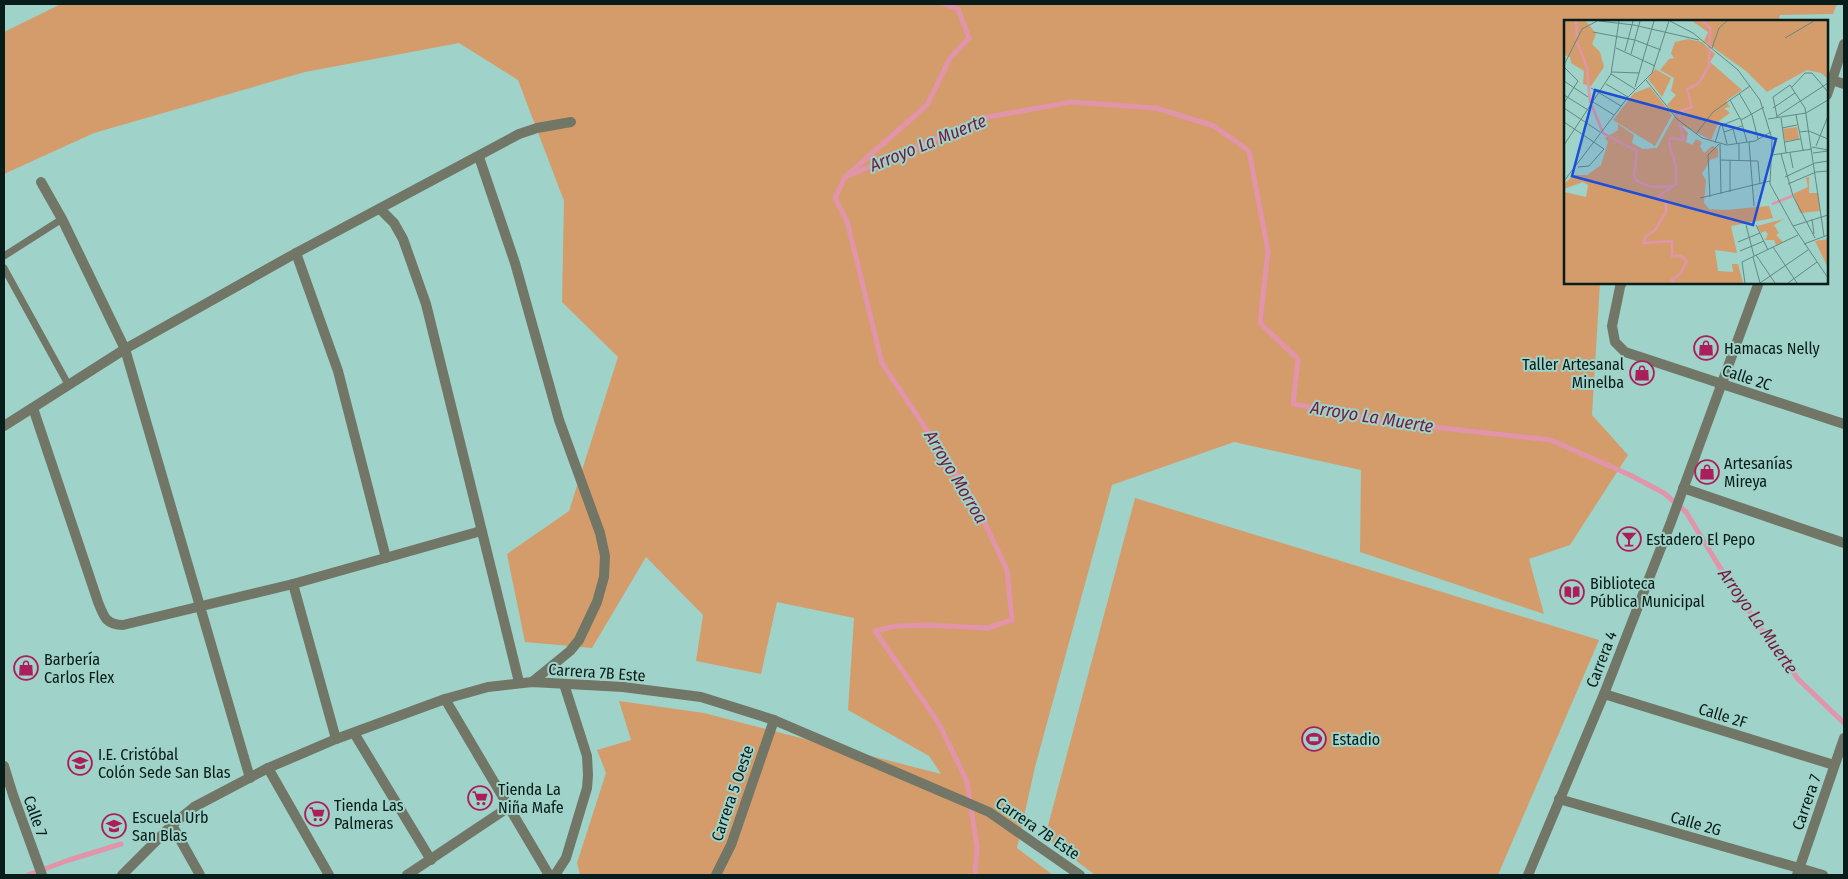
<svg xmlns="http://www.w3.org/2000/svg" width="1848" height="879" viewBox="0 0 1848 879" font-family="'Fira Sans Condensed',sans-serif">
<style>
.green{fill:#d59c6b}
.lines{fill:none;stroke-linecap:round;stroke-linejoin:round}
.stream{stroke:#e194aa;stroke-width:5}
.service{stroke:#717666;stroke-width:7}
.minor{stroke:#717666;stroke-width:10}
.tertiary{stroke:#717666;stroke-width:10}
.labels{text-anchor:middle;stroke-width:4;stroke-linejoin:round;paint-order:stroke}
.poi-label{font-size:16px;fill:#081c19;stroke:#9fd2c8;text-anchor:start}
.street-label{font-size:16px;fill:#081c19;stroke:#9fd2c8}
.water-label{font-size:18px;font-style:italic;fill:#741b3e;stroke:#9fd2c8}
.inset-river{fill:none;stroke:#e194aa;stroke-width:2.5}
.inset-road{fill:none;stroke:#638982;stroke-width:1}
.view{fill:#1d4ed8;fill-opacity:0.15;stroke:#1d4ed8;stroke-width:2.5}
.inset-edge{fill:none;stroke:#081c19;stroke-width:2.5}
</style>
<rect width="100%" height="100%" fill="#9fd2c8"/>
<g class="green">
<path d="M61,4H1837L1833,14L1780,15L1778,21H1566V282L1600,283L1592,415L1628,455L1570,545L1529,559L1544,614L1360,552L1361,470L1234,442L1112,485L1035,767L1017,848L1053,875H580L577,863L606,773L597,750L631,740L619,701L704,713L941,774L929,756L848,710L854,618L777,602L761,674L696,661L703,615L646,557L592,648L525,642L507,554L569,511L618,357L562,302L564,201L518,80L459,43L305,72L94,133L4,174V32Z"/>
<path d="M1135,498L1599,640L1498,875H1095L1045,837Z"/>
</g>
<g class="lines">
<g class="stream">
<path d="M944,4L958,9L969,38L950,58L927,105L845,177L835,198L847,221L882,363L975,502L1007,570L1012,620L987,628L927,625L895,626L875,631L938,722L967,781L977,847L975,875"/>
<path d="M845,177L988,117L1071,102L1156,108L1214,126L1249,151L1268,251L1260,323L1298,359L1293,404L1388,422L1551,440L1630,475L1664,493L1686,512L1719,566L1757,623L1798,679L1844,723"/>
<path d="M28,875L69,860L121,844"/>
</g>
<g class="service">
<path d="M4,256L62,219"/>
<path d="M4,268L68,384"/>
</g>
<g class="minor">
<path d="M1832,80L1844,84"/>
<path d="M479,157L515,263L559,420L600,533L605,556L604,577L597,602L579,640L570,651L532,682"/>
<path d="M41,182L62,219L125,349L250,778"/>
<path d="M380,209L394,223L403,239L426,304L519,682"/>
<path d="M296,253L338,371L386,558"/>
<path d="M1622,282L1620,287L1612,326L1615,342L1625,352L1844,424"/>
<path d="M33,408L98,602C104,617 106,625 123,625L293,584L481,531"/>
<path d="M4,426L125,349L296,253L519,134L537,128L571,122"/>
<path d="M1683,488L1844,543"/>
<path d="M293,584L336,739"/>
<path d="M1604,694L1834,765"/>
<path d="M445,699L549,875"/>
<path d="M354,733L431,860"/>
<path d="M268,768L329,875"/>
<path d="M1559,799L1823,875"/>
<path d="M172,825L200,875"/>
<path d="M122,875L172,825L194,807L268,768L336,739L445,699L488,687L532,682L623,687L701,697L774,720L989,812L1080,875"/>
<path d="M407,875L509,807"/>
<path d="M555,875L566,858L587,788L588,775L587,756L564,684"/>
<path d="M716,875L731,845L774,720"/>
</g>
<g class="tertiary">
<path d="M1827,95L1844,44"/>
<path d="M4,766L13,795L42,875"/>
<path d="M1528,875L1604,694L1671,522L1759,282"/>
<path d="M1797,875L1844,738"/>
</g>
</g>
<defs>
<g id="shop-ring" transform="scale(1.25)"><circle r="9.5" fill="#9fd2c8" stroke="#ac1e5b" stroke-width="1.5"/><path d="M-5-2.5h2.3a2.7 3.5 0 0 1 5.4 0H5L5.5 6h-11ZM-1.5-2.5h3a1.5 2.3 0 0 0-3 0Z" fill="#ac1e5b"/></g>
<g id="bar-ring" transform="scale(1.25)"><circle r="9.5" fill="#9fd2c8" stroke="#ac1e5b" stroke-width="1.5"/><path d="M-6-5H6L.8 .8V4.5H3.5V6h-7V4.5H-.8V.8Z" fill="#ac1e5b"/></g>
<g id="library-ring" transform="scale(1.25)"><circle r="9.5" fill="#9fd2c8" stroke="#ac1e5b" stroke-width="1.5"/><path d="M-6-4Q-3-5.5-.7-3.5V5Q-3 3-6 4ZM6-4Q3-5.5 .7-3.5V5Q3 3 6 4Z" fill="#ac1e5b"/></g>
<g id="stadium-ring" transform="scale(1.25)"><circle r="9.5" fill="#9fd2c8" stroke="#ac1e5b" stroke-width="1.5"/><path d="M0-5a6.5 5 0 1 0 0 10a6.5 5 0 1 0 0-10ZM-3.5-1.8h7v3.6h-7Z" fill="#ac1e5b"/></g>
<g id="school-ring" transform="scale(1.25)"><circle r="9.5" fill="#9fd2c8" stroke="#ac1e5b" stroke-width="1.5"/><path d="M0-5L7-2L0 1L-7-2ZM-4 1L0 2.5L4 1V4Q0 6-4 4Z" fill="#ac1e5b"/></g>
<g id="supermarket-ring" transform="scale(1.25)"><circle r="9.5" fill="#9fd2c8" stroke="#ac1e5b" stroke-width="1.5"/><path d="M-6-5.5h2.5l.6 2H6L4.5 2H-2.5L-4.4-4H-6ZM-1.5 3.2a1.3 1.3 0 1 0 .1 0ZM3 3.2a1.3 1.3 0 1 0 .1 0Z" fill="#ac1e5b"/></g>
</defs>
<g fill-rule="evenodd">
<use href="#shop-ring" x="1706" y="348"/>
<use href="#shop-ring" x="1642" y="373"/>
<use href="#shop-ring" x="1707" y="472"/>
<use href="#bar-ring" x="1629" y="539"/>
<use href="#library-ring" x="1572" y="592"/>
<use href="#shop-ring" x="26" y="668"/>
<use href="#stadium-ring" x="1314" y="739"/>
<use href="#school-ring" x="80" y="763"/>
<use href="#supermarket-ring" x="480" y="798"/>
<use href="#supermarket-ring" x="317" y="814"/>
<use href="#school-ring" x="114" y="826"/>
</g>
<g class="labels">
<g class="poi-label">
<text x="1724" y="354">Hamacas Nelly</text>
<text x="1624" y="370" text-anchor="end">Taller Artesanal<tspan x="1624" dy="18">Minelba</tspan></text>
<text x="1724" y="469">Artesanías<tspan x="1724" dy="18">Mireya</tspan></text>
<text x="1646" y="545">Estadero El Pepo</text>
<text x="1590" y="589">Biblioteca<tspan x="1590" dy="18">Pública Municipal</tspan></text>
<text x="44" y="665">Barbería<tspan x="44" dy="18">Carlos Flex</tspan></text>
<text x="1332" y="745">Estadio</text>
<text x="98" y="760">I.E. Cristóbal<tspan x="98" dy="18">Colón Sede San Blas</tspan></text>
<text x="498" y="795">Tienda La<tspan x="498" dy="18">Niña Mafe</tspan></text>
<text x="334" y="811">Tienda Las<tspan x="334" dy="18">Palmeras</tspan></text>
<text x="132" y="823">Escuela Urb<tspan x="132" dy="18">San Blas</tspan></text>
</g>
<g class="street-label">
<text transform="translate(1747 377) rotate(18)" y="6">Calle 2C</text>
<text transform="translate(1601 659) rotate(-69)" y="6">Carrera 4</text>
<text transform="translate(597 672) rotate(4)" y="6">Carrera 7B Este</text>
<text transform="translate(1723 715) rotate(17)" y="6">Calle 2F</text>
<text transform="translate(732 793) rotate(-71)" y="6">Carrera 5 Oeste</text>
<text transform="translate(1806 802) rotate(-71)" y="6">Carrera 7</text>
<text transform="translate(36 816) rotate(70)" y="6">Calle 7</text>
<text transform="translate(1696 823) rotate(16)" y="6">Calle 2G</text>
<text transform="translate(1038 828) rotate(34)" y="6">Carrera 7B Este</text>
</g>
<g class="water-label">
<text transform="translate(928 143) rotate(-22)" y="6">Arroyo La Muerte</text>
<text transform="translate(1372 417) rotate(9)" y="6">Arroyo La Muerte</text>
<text transform="translate(956 477) rotate(59)" y="6">Arroyo Morroa</text>
<text transform="translate(1758 621) rotate(55)" y="6">Arroyo La Muerte</text>
</g>
</g>
<g transform="translate(1564 20)">
<rect width="264" height="264" fill="#9fd2c8"/>
<path d="M0,1H22L32,14L28,24L36,32L40,47L27,66L19,64L20,51L7,43L6,37L0,35ZM128,1H264V59L257,53L243,50L203,72L182,51L140,21L144,12ZM124,19L138,22L151,34L146,42L178,70L162,81L166,87L160,88L166,93L155,101L147,120L117,105L124,113L122,122L128,125L132,119L138,122L136,126L140,133L148,126L154,128V137L146,140L138,154L142,160L140,183L145,189L161,190L205,186L209,198L167,206L173,233L151,230L154,251L169,252L168,244H174L179,263H0V172L22,177L24,165L19,162L0,169V164L10,155H23L37,145L44,122L41,118L54,110V104L70,115L68,123L79,129L93,128L111,95L103,85L112,75L107,71L110,58L96,50L105,39L110,38L107,33L111,22ZM91,49L107,58L98,77L84,59ZM86,67L108,95L91,126L49,100L70,73ZM233,107L235,119L221,121L219,109ZM245,157V173H254L256,191L236,193L229,174L244,167L242,158ZM220,199L210,205L215,213L212,215L219,222L212,225L210,220H201L204,214L201,211L197,213L193,206ZM264,219V248L251,221Z" fill="#d59c6b"/>
<path class="inset-river" d="M12,1L13,18M13,22L23,47L26,83M28,86L39,113L73,131L70,157L73,161L87,167L108,166M115,98L117,91L128,87L123,69L135,63L145,46L146,8L139,1M208,184L228,176M110,263L108,260L116,254L123,241L117,236H108V221L79,223L82,216L91,210L102,192V183L95,176L112,164V146L105,123L106,118L120,120L115,102"/>
<path class="inset-road" d="M35,1L70,5L135,20M106,1L129,13L174,50L196,80L208,119L206,164L229,206L264,258M29,12L71,20L97,30M221,18L250,1M52,28L91,46M148,28L155,8L163,1M61,31L69,1M67,34L76,1M0,45L18,9L33,1M0,47L14,61L0,83M48,52L75,53M47,54L71,69M82,60L113,99L138,118L163,125L191,121L207,112M0,61L24,77M42,64L64,77M71,67L90,1M228,67L241,53H248L264,72M27,68L57,86M175,73L188,95L194,119M0,75L24,90M166,80L177,100L183,122M29,82L50,95M0,88L36,112M209,88L231,73M232,95L239,130M213,96L209,77L226,65L241,88L260,216M212,97L264,63M217,98L222,133M204,99L242,93L264,80M177,100L200,87M0,102L40,129L25,146L14,147M158,104L163,124M218,108L233,105M169,109L173,124M160,112L178,106M235,112L245,111L264,119M132,114L149,92L186,66M185,122L190,186M221,122L236,119M151,123L156,106L176,98M156,124L157,174M175,124V140M0,125L47,54L55,1M252,126L264,96M248,127L264,130M226,133L229,148M249,133L264,131M217,134L229,176L251,218M208,135L248,129M156,140L194,141L196,164M166,140V172M221,157L251,143L264,141M0,161L64,77L88,53L105,1M224,164L252,152L264,151M146,177L144,135L155,124M136,178L206,161M248,199L250,214M182,205L190,236M192,205L204,230M229,206L264,195M174,222L196,213M240,224L264,215M209,227L233,263M176,231L200,221M192,235L211,263M189,237L196,263M181,263L178,242L234,215M196,263L244,230M224,263L253,242"/>
<path class="view" d="M31,70L212,119L189,205L8,156Z"/>
<rect width="264" height="264" class="inset-edge"/>
</g>
<rect width="1848" height="879" fill="none" stroke="#081c19" stroke-width="10"/>
</svg>
